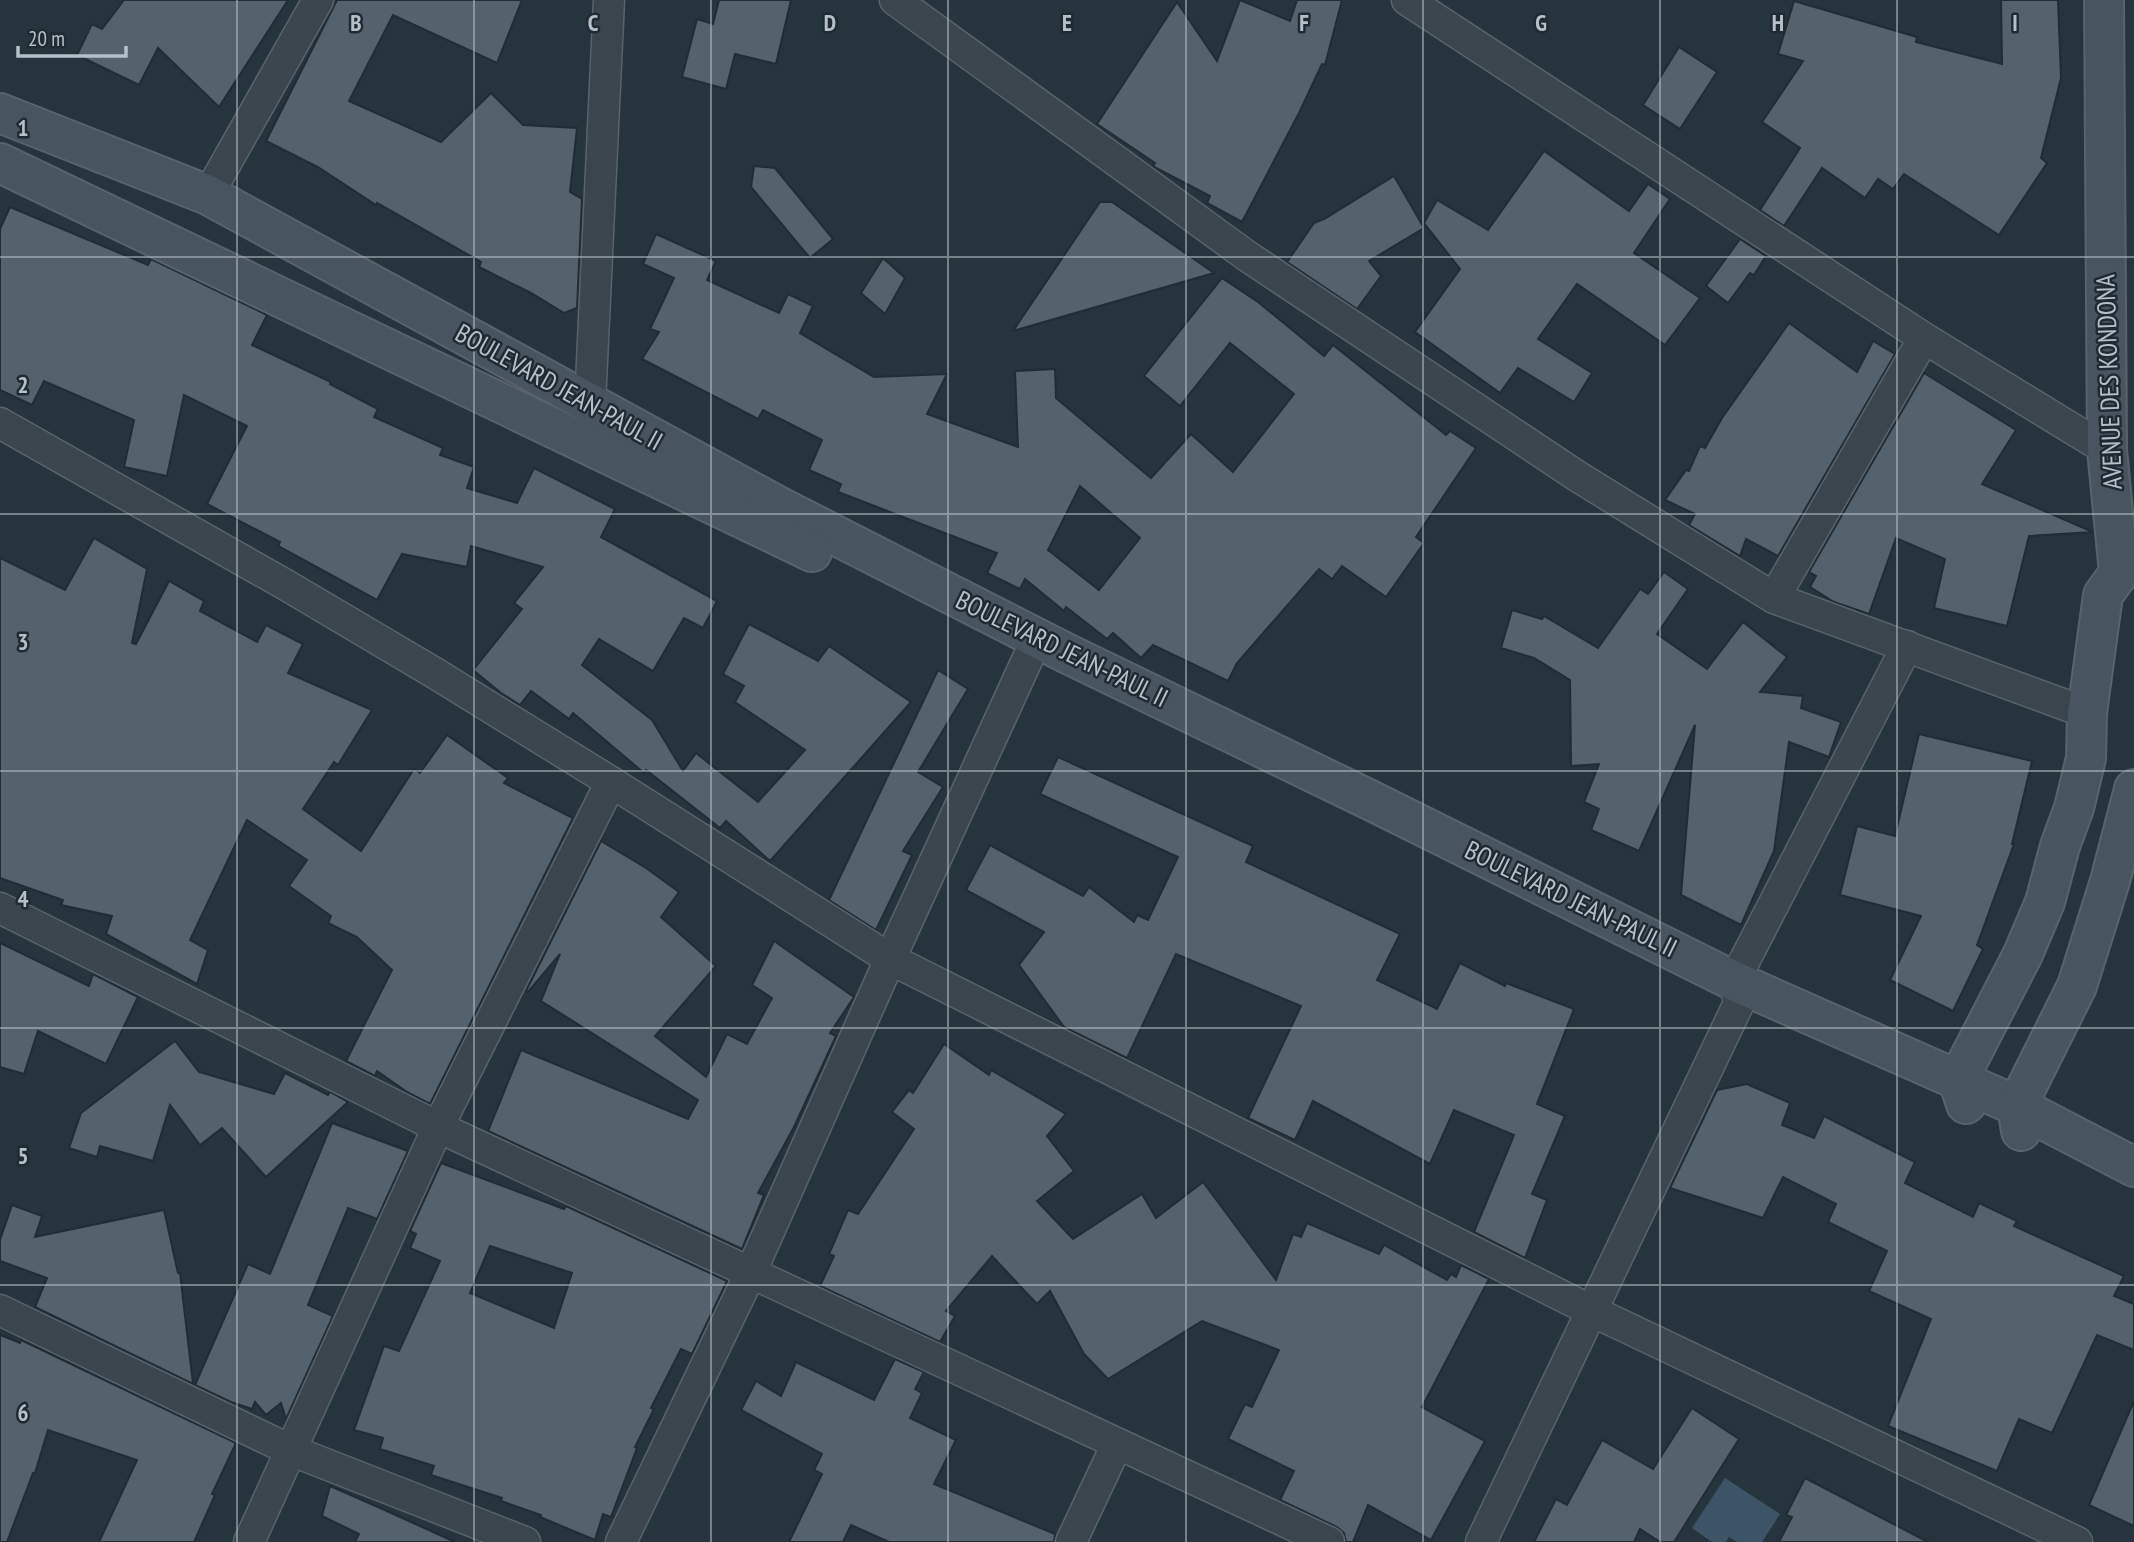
<svg xmlns="http://www.w3.org/2000/svg" width="2134" height="1542" viewBox="0 0 2134 1542" font-family="'PT Sans Narrow',sans-serif">
<style>
.water{fill:#3c5465}
.building{fill:#54626d;stroke:#212c35;stroke-width:2;fill-rule:evenodd}
.lines{fill:none;stroke-linecap:round;stroke-linejoin:round}
.street-casing{stroke:#58636b;stroke-width:33}
.secondary-casing{stroke:#58636b;stroke-width:42}
.street{stroke:#3a454e;stroke-width:30}
.secondary{stroke:#485560;stroke-width:38}
.grid{fill:none;stroke:#b6c0c8;stroke-width:2;stroke-opacity:0.55}
.labels{text-anchor:middle;stroke-width:5;stroke-linejoin:round;paint-order:stroke}
.street-label{font-size:26px;fill:#b6c0c8;stroke:#1f2a33}
.grid-label{font-size:23px;text-anchor:middle;font-weight:bold;fill:#b6c0c8;stroke:#1f2a33;stroke-width:5;stroke-linejoin:round;paint-order:stroke}
</style>
<rect width="100%" height="100%" fill="#26343d"/>
<path class="water" d="M1725,1478L1780,1514L1762,1542H1737L1729,1537L1726,1542H1712L1692,1528Z"/>
<g class="building">
<path d="M124,0H288L219,107L158,48L139,85L77,55L92,24L102,29Z"/>
<path d="M337,0H522L497,63L393,15L349,101L441,142L491,93L523,125L577,128L570,192L582,199L577,308L564,313L531,293L479,267L481,262L377,203L376,205L318,167L266,141Z"/>
<path d="M719,0H791L776,64L735,54L726,89L682,77L697,19L713,24Z"/>
<path d="M1240,0L1290,21L1297,0H1342L1325,65L1322,64L1299,113L1242,222L1207,203L1210,196L1158,169L1153,166L1155,163L1097,124L1177,2L1217,61Z"/>
<path d="M2001,0H2058L2061,78L2041,158L2047,163L1999,235L1904,174L1893,189L1878,179L1865,198L1822,168L1784,226L1760,210L1800,148L1762,122L1803,61L1778,54L1794,1L1917,37L1916,42L2002,64Z"/>
<path d="M1679,47L1717,72L1680,129L1643,105Z"/>
<path d="M1544,151L1629,211L1648,184L1670,199L1634,253L1700,298L1665,345L1577,284L1538,339L1592,373L1574,402L1518,368L1500,393L1415,332L1460,269L1424,223L1437,200L1488,230Z"/>
<path d="M754,166L775,168L833,239L810,258L751,187Z"/>
<path d="M1394,176L1424,228L1369,261L1381,276L1357,309L1287,262L1314,223L1324,219Z"/>
<path d="M1100,202H1112L1214,273L1013,331Z"/>
<path d="M10,207L148,265L151,259L267,315L252,345L331,382L330,384L378,409L374,417L443,448L440,455L474,467L467,488L517,503L534,468L615,509L601,537L717,601L703,628L684,618L653,671L599,639L582,665L652,720L683,771L696,753L758,802L805,750L735,702L744,686L723,674L749,624L818,661L829,646L911,702L770,861L726,821L720,828L646,770L644,773L573,713L569,719L531,691L520,705L501,693L473,670L522,609L514,603L543,567L471,546L467,567L402,554L377,600L278,546L280,542L207,504L247,426L184,395L167,476L124,467L134,420L44,381L32,405L0,390V229Z"/>
<path d="M656,234L716,261L707,280L779,313L788,294L813,306L800,333L874,377L947,374L927,414L1018,447L1015,371L1055,369L1056,398L1151,478L1191,434L1233,472L1294,394L1230,343L1180,406L1144,376L1222,278L1258,302L1324,356L1333,345L1446,435L1450,431L1476,448L1416,537L1424,543L1386,597L1342,566L1332,579L1319,569L1237,663L1228,681L1153,645L1141,658L1113,633L1107,639L1066,607L1064,611L1025,579L1020,589L987,573L997,553L838,492L841,484L809,470L822,440L763,410L758,419L642,359L659,332L650,329L674,278L643,264ZM1080,486L1140,538L1099,590L1048,550Z"/>
<path d="M1740,239L1766,256L1754,275L1750,273L1728,303L1706,286Z"/>
<path d="M883,258L905,278L885,314L861,293Z"/>
<path d="M1789,323L1857,372L1873,341L1895,354L1778,556L1746,539L1740,556L1689,525L1695,514L1665,500L1686,470L1689,471L1700,446L1705,448L1722,418Z"/>
<path d="M1924,373L2016,430L1982,484L2093,532L2029,536L2007,626L1934,608L1945,559L1896,538L1869,614L1834,602L1810,587L1816,576L1809,572Z"/>
<path d="M94,538L147,569L132,643L136,644L169,581L204,601L200,611L257,642L266,625L303,644L288,673L372,710L338,765L334,762L303,809L361,851L414,769L420,773L447,735L508,778L504,783L573,818L430,1104L407,1092L377,1071L375,1076L346,1061L392,970L357,937L328,923L331,916L289,886L307,860L247,820L190,940L208,950L197,984L106,934L112,916L61,905L63,900L0,878V558L65,590Z"/>
<path d="M1664,572L1688,589L1657,634L1707,669L1743,622L1787,657L1760,692L1803,696L1801,708L1841,722L1829,757L1789,742L1774,851L1741,925L1681,895L1695,725L1639,851L1591,830L1599,809L1584,802L1599,764L1571,766L1570,680L1534,658L1501,648L1512,610L1542,619L1544,616L1598,648L1640,589L1648,594Z"/>
<path d="M938,670L968,689L918,772L943,787L903,851L912,855L876,930L829,900Z"/>
<path d="M1919,734L2032,761L2012,844H2014L1977,945L1983,949L1953,1011L1890,980L1921,916L1840,895L1857,826L1895,836Z"/>
<path d="M1058,757L1253,846L1246,862L1400,934L1377,980L1437,1009L1460,963L1505,986L1506,983L1574,1009L1537,1104L1565,1116L1532,1194L1547,1200L1525,1258L1474,1232L1514,1135L1454,1110L1430,1164L1313,1101L1295,1140L1248,1118L1301,1006L1176,954L1127,1058L1064,1027L1019,965L1044,932L966,890L990,845L1083,896L1089,887L1134,922L1137,915L1148,920L1178,857L1040,794Z"/>
<path d="M601,841L646,868L679,892L661,917L716,966L655,1036L706,1077L727,1034L747,1044L772,998L752,985L774,941L854,997L830,1033L836,1036L794,1127L758,1193L764,1195L742,1249L488,1131L521,1050L688,1119L698,1100L541,1001L560,954L528,992L526,991Z"/>
<path d="M0,943L89,986L93,974L138,997L106,1064L38,1031L24,1074L0,1067Z"/>
<path d="M175,1041L199,1072L274,1094L285,1073L328,1095L330,1092L348,1102L266,1177L222,1128L200,1145L170,1105L153,1161L100,1146L97,1157L69,1148L81,1113Z"/>
<path d="M944,1044L989,1075L991,1070L1066,1114L1047,1136L1074,1171L1037,1201L1073,1239L1142,1194L1156,1218L1203,1182L1276,1280L1293,1234L1301,1237L1307,1223L1379,1254L1384,1245L1447,1280L1451,1274L1456,1277L1461,1265L1489,1279L1422,1407L1485,1441L1431,1540L1368,1505L1353,1542H1346L1344,1533L1337,1527L1280,1500L1294,1471L1228,1439L1245,1404L1252,1407L1279,1350L1202,1321L1108,1379L1084,1354L1050,1291L1037,1304L992,1256L946,1311L955,1316L940,1342L820,1286L834,1256L829,1254L848,1210L858,1214L914,1129L892,1112L909,1090L913,1093Z"/>
<path d="M1747,1084L1790,1103L1782,1125L1814,1138L1824,1116L1915,1162L1905,1183L1973,1217L1979,1203L2017,1221L2014,1226L2124,1276L2114,1296L2134,1304V1350L2097,1335L2052,1433L2019,1419L1997,1471L1888,1426L1931,1319L1869,1291L1887,1251L1828,1222L1836,1204L1783,1177L1763,1218L1670,1188L1717,1090Z"/>
<path d="M332,1123L408,1151L377,1219L348,1208L308,1305L333,1316L286,1419L281,1403L266,1415L255,1402L252,1409L231,1402L195,1385L248,1264L270,1274Z"/>
<path d="M441,1163L564,1209L566,1206L727,1281L692,1354L681,1349L651,1408L654,1409L635,1447L637,1448L611,1517L603,1514L595,1540L540,1517L541,1515L501,1501L502,1498L431,1475L434,1466L380,1449L383,1438L354,1430L384,1346L399,1351L440,1261L410,1248L416,1234L410,1231ZM490,1246L572,1273L554,1328L470,1293Z"/>
<path d="M12,1205L42,1216L35,1237L164,1210L178,1273H180L193,1384L35,1307L47,1278L0,1261V1240Z"/>
<path d="M0,1335L20,1343L21,1340L236,1443L212,1494L215,1495L194,1542H99L137,1460L48,1430L35,1473H33L7,1542H0Z"/>
<path d="M895,1359L924,1372L915,1389L922,1393L910,1418L956,1440L934,1484L1055,1534L1054,1542H889L851,1525L843,1542H789L822,1474L814,1470L822,1454L741,1410L756,1381L781,1396L796,1362L874,1400Z"/>
<path d="M2134,1401V1526L2089,1505Z"/>
<path d="M1692,1408L1739,1439L1674,1542H1660L1640,1529L1634,1542H1534L1556,1499L1567,1505L1602,1440L1653,1469Z"/>
<path d="M1805,1478L1928,1542H1779L1792,1517L1786,1515Z"/>
<path d="M330,1486L378,1507L455,1542H355L359,1534L322,1516Z"/>
</g>
<g class="lines">
<g class="street-casing">
<g id="street">
<path d="M895,0L1247,256L1577,476L1774,598L2087,713"/>
<path d="M1407,0L1924,338L2107,450"/>
<path d="M208,195L318,0"/>
<path d="M590,404L609,0"/>
<path d="M0,423L286,585L433,672L611,782L890,959L1592,1311L2077,1542"/>
<path d="M1774,598L1924,338"/>
<path d="M0,908L438,1127L1329,1542"/>
<path d="M0,1310L290,1450L525,1542"/>
<path d="M249,1542L438,1127L611,782"/>
<path d="M621,1542L751,1272L890,959L1028,658"/>
<path d="M1071,1542L1117,1444"/>
<path d="M1481,1542L1739,1003L1734,981L1907,646"/>
</g>
</g>
<g class="secondary-casing">
<g id="secondary">
<path d="M0,113L208,195L778,506L1068,654L1370,800L1734,981L2017,1106L2134,1167"/>
<path d="M0,163L812,552"/>
<path d="M1966,1104L1958,1080L2023,954L2045,902L2060,846L2074,808L2086,758L2087,713L2103,595L2119,573L2107,450L2104,0"/>
<path d="M2021,1131L2017,1106L2077,986L2110,881L2134,789"/>
</g>
</g>
<use href="#street" class="street"/>
<use href="#secondary" class="secondary"/>
</g>
<path class="grid" d="M237,0V1542M474,0V1542M711,0V1542M948,0V1542M1186,0V1542M1423,0V1542M1660,0V1542M1897,0V1542M0,257H2134M0,514H2134M0,771H2134M0,1028H2134M0,1285H2134"/>
<g class="labels">
<g class="street-label">
<text transform="translate(2109 382) rotate(-92)" y="9">AVENUE DES KONDONA</text>
<text transform="translate(559 387) rotate(29)" y="9">BOULEVARD JEAN-PAUL II</text>
<text transform="translate(1062 649) rotate(26)" y="9">BOULEVARD JEAN-PAUL II</text>
<text transform="translate(1571 899) rotate(26)" y="9">BOULEVARD JEAN-PAUL II</text>
</g>
</g>
<g class="grid-label">
<text x="356" y="31">B</text>
<text x="593" y="31">C</text>
<text x="830" y="31">D</text>
<text x="1067" y="31">E</text>
<text x="1304" y="31">F</text>
<text x="1541" y="31">G</text>
<text x="1778" y="31">H</text>
<text x="2015" y="31">I</text>
<text x="23" y="136">1</text>
<text x="23" y="393">2</text>
<text x="23" y="650">3</text>
<text x="23" y="907">4</text>
<text x="23" y="1164">5</text>
<text x="23" y="1421">6</text>
</g>
<path d="M18 46v10h108v-10" fill="none" stroke="#b6c0c8" stroke-width="3.5"/>
<text x="28" y="46" font-size="21" fill="#b6c0c8" stroke="#1f2a33" stroke-width="5" paint-order="stroke">20 m</text>
</svg>
